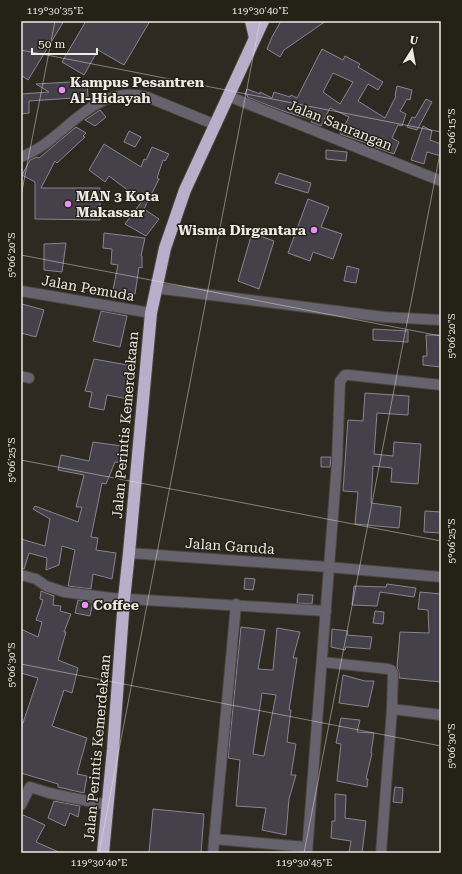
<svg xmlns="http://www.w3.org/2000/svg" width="462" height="874" viewBox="0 0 462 874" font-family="'Roboto Serif',serif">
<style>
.building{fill:#45414b;stroke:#898490;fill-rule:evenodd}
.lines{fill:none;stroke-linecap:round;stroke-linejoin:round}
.street-casing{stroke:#49453c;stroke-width:12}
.highway-casing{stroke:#49453c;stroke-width:14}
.street{stroke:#66626e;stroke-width:10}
.highway{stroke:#b9afcb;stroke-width:12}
.ticks{fill:none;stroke:#edebe5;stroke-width:1;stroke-opacity:0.45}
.poi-dot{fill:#e88eff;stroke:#242117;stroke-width:1.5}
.labels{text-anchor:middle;stroke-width:3;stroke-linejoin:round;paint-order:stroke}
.poi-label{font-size:14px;font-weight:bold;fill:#edebe5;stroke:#242117;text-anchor:start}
.street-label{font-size:14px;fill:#edebe5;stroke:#242117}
.neatline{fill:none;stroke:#edebe5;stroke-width:1.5}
.ticks-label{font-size:10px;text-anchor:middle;fill:#edebe5}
</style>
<rect width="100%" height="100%" fill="#2e2a21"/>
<g class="building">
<path d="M21,21H64L28,80L21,75Z"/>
<path d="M86,21H150L124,65L98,50L84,75L62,62Z"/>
<path d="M281,21H326L284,50L280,57L267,49L272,37Z"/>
<path d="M322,49L343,60L345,56L360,64L358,67L383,82L378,90L368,84L358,101L385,118L396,96H395L397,86L412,90L410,100L407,99L400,111L406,114L402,126L398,125L392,138L399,142L394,154L375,147V146L340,134L349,117L330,108L321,126L311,122L312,120L283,111L247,97L248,96L245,94L247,89L260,94V92L272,98L274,92L290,97L291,95L297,98ZM333,73L353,82L340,104L323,92Z"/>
<path d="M87,81L88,97L29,101V113L21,114V94L49,92L36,84Z"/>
<path d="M426,99L432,102L417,130L407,127L412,117L415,118Z"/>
<path d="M100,110L106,117L95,126L85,120Z"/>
<path d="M423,126L432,131L430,140L441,144V156L427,152L424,164L411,160Z"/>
<path d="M76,127L86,133L83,136L85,137L57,163L55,161L41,188H100V220L35,219V182L22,175L30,160L37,157L39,158Z"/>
<path d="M129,131L141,137L135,147L124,142Z"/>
<path d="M104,144L141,167L144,159L146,160L152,147L169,154L165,161L163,160L157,178L159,179L144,209L159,219L146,236L125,224L142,201L109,176L105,182L89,170Z"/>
<path d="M326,150L347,152L346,161L326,159Z"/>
<path d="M279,173L311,183L308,193L275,183Z"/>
<path d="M308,199L329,207L321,227L342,234L333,259L313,252L310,261L288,253Z"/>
<path d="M104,233L145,238L141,256H142V268L139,267L135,294L113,290L118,265L111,264L112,249L103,248Z"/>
<path d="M252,233L274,241L259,289L238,281Z"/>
<path d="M66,243L62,272L44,270V244Z"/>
<path d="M347,266L359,269L356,283L344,281Z"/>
<path d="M22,304L44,310L36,337L21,333Z"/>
<path d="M101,311L127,316L120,347L93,341Z"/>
<path d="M373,329L408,331V342L373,340Z"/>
<path d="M426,335H441V367L423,365V356H427Z"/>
<path d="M94,359L133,366L128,399L107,395L104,410L89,407L92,392L85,391Z"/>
<path d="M365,393L409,396L408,415L377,413L374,454L393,456L394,442L421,444L418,484L391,482L392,468L373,466L371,503L401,507L399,528L355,524L358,492L343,491L348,420L363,421Z"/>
<path d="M93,442L129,447L126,463L115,462L106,484L102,483L91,537L98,538L96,550L116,553L112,579L93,574L91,589L68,586L75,550L62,546L59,565L46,570L47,558L29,553L24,569H21V539L45,546L50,519L33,509L35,506L78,522L82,507H76L84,475L58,470L61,455L89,461Z"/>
<path d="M321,457H331L330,467H321Z"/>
<path d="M425,511L441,512V533L424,532Z"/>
<path d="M245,578L255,579L253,590L244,589Z"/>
<path d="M387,584L416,588L414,597L380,592L377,606L352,605L354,586L386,587Z"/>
<path d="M41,591L54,596L53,605L61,606L60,611L71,614L64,632H66L58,660L78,668L72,693L64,690L52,726L87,738L77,774L87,776L84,793L58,787V784L21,773V729L38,678L21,673V629L38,637L42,622L36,620L43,600L40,599Z"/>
<path d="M420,592L441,594V682L399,678V673L397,667L400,632L429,633L428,610L418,609Z"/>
<path d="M298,594L313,595L312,604L297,603Z"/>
<path d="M78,600L93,602L90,616L75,613Z"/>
<path d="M375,611L384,612L383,624L373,623Z"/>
<path d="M241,627L265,630L258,669L273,670L277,628L300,632L293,658H297L289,710H291L287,742L296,744L291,775H296L289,799L286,835L262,830L266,808L236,806L240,760L228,758ZM262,693L276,695L264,756L253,754Z"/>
<path d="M332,629L348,631L347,635L372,637L370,649L346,647L345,650L331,647Z"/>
<path d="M343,675L365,681H374L368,707L339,703Z"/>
<path d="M341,718L360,720L357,732L374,733L371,753H372L366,779H368L367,787L337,781L341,744L336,743Z"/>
<path d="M395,787L403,788L402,803L393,802Z"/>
<path d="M335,794L346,795L345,818L366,821L362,853H349L351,841L331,838L332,821H335Z"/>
<path d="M54,801L80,806L78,817L70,813L65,826L48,818Z"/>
<path d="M153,809L204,814L201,853H149Z"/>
<path d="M21,814L45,825L36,842L61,853H21Z"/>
</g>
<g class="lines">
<g class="street-casing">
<g id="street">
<path d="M228,96L441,181"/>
<path d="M21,157C67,140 90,83 147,97L216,125"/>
<path d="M155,288L384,317L441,320"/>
<path d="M21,291L151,313"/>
<path d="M21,376L29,378"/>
<path d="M129,553L328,567L441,577"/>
<path d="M21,575L36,579L46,586L64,592L112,598L326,611"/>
<path d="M322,662L388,669L391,670L393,673L392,709L381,853"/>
<path d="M392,709L441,715"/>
<path d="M21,805L30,787L49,793L107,805"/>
<path d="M214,839L307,847"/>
<path d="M213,853L236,604"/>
<path d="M307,853L337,463L340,381L345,375H349L441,385"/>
</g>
</g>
<g class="highway-casing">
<g id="highway">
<path d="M251,21L255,38"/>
<path d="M103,853L113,749L124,599L129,553L151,313L165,248L185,190L263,21"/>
</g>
</g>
<use href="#street" class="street"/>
<use href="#highway" class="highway"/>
</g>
<path class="ticks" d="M21,50L441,132M21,196L55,21M21,255L441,336M21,460L441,541M21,664L441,746M99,853L260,21M304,853L441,148"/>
<g class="poi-dot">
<circle cx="62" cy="90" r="4"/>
<circle cx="68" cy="204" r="4"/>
<circle cx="314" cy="230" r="4"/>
<circle cx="85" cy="605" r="4"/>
</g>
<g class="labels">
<g class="poi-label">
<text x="70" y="87">Kampus Pesantren<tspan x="70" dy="16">Al-Hidayah</tspan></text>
<text x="76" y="201">MAN 3 Kota<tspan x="76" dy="16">Makassar</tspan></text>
<text x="306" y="235" text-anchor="end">Wisma Dirgantara</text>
<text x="93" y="610">Coffee</text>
</g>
<g class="street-label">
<text transform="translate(340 125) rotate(22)" y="5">Jalan Sanrangan</text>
<text transform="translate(88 288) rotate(10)" y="5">Jalan Pemuda</text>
<text transform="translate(125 425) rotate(-85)" y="5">Jalan Perintis Kemerdekaan</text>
<text transform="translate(230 546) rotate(4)" y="5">Jalan Garuda</text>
<text transform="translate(97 748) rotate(-85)" y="5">Jalan Perintis Kemerdekaan</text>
</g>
</g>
<rect width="462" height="874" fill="none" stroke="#242117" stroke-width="44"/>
<g transform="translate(412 50) rotate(11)" stroke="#242117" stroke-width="3" paint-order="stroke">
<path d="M0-3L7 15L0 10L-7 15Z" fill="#edebe5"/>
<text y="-6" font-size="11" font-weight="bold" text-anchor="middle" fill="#edebe5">U</text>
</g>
<path d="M32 48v6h65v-6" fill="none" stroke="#edebe5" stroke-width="2"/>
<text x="38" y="48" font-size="12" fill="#edebe5" stroke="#242117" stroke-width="3" paint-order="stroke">50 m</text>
<rect x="22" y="22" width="418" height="830" class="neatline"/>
<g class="ticks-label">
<text x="55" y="14">119°30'35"E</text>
<text x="260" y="14">119°30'40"E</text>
<text transform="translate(451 131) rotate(-90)" y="4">5°06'15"S</text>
<text transform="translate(11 255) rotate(-90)" y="4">5°06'20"S</text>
<text transform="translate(451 336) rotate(-90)" y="4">5°06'20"S</text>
<text transform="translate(11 460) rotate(-90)" y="4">5°06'25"S</text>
<text transform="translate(451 541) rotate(-90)" y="4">5°06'25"S</text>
<text transform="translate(11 665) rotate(-90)" y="4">5°06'30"S</text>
<text transform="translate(451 746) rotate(-90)" y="4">5°06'30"S</text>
<text x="99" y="866">119°30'40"E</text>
<text x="304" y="866">119°30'45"E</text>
</g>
</svg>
